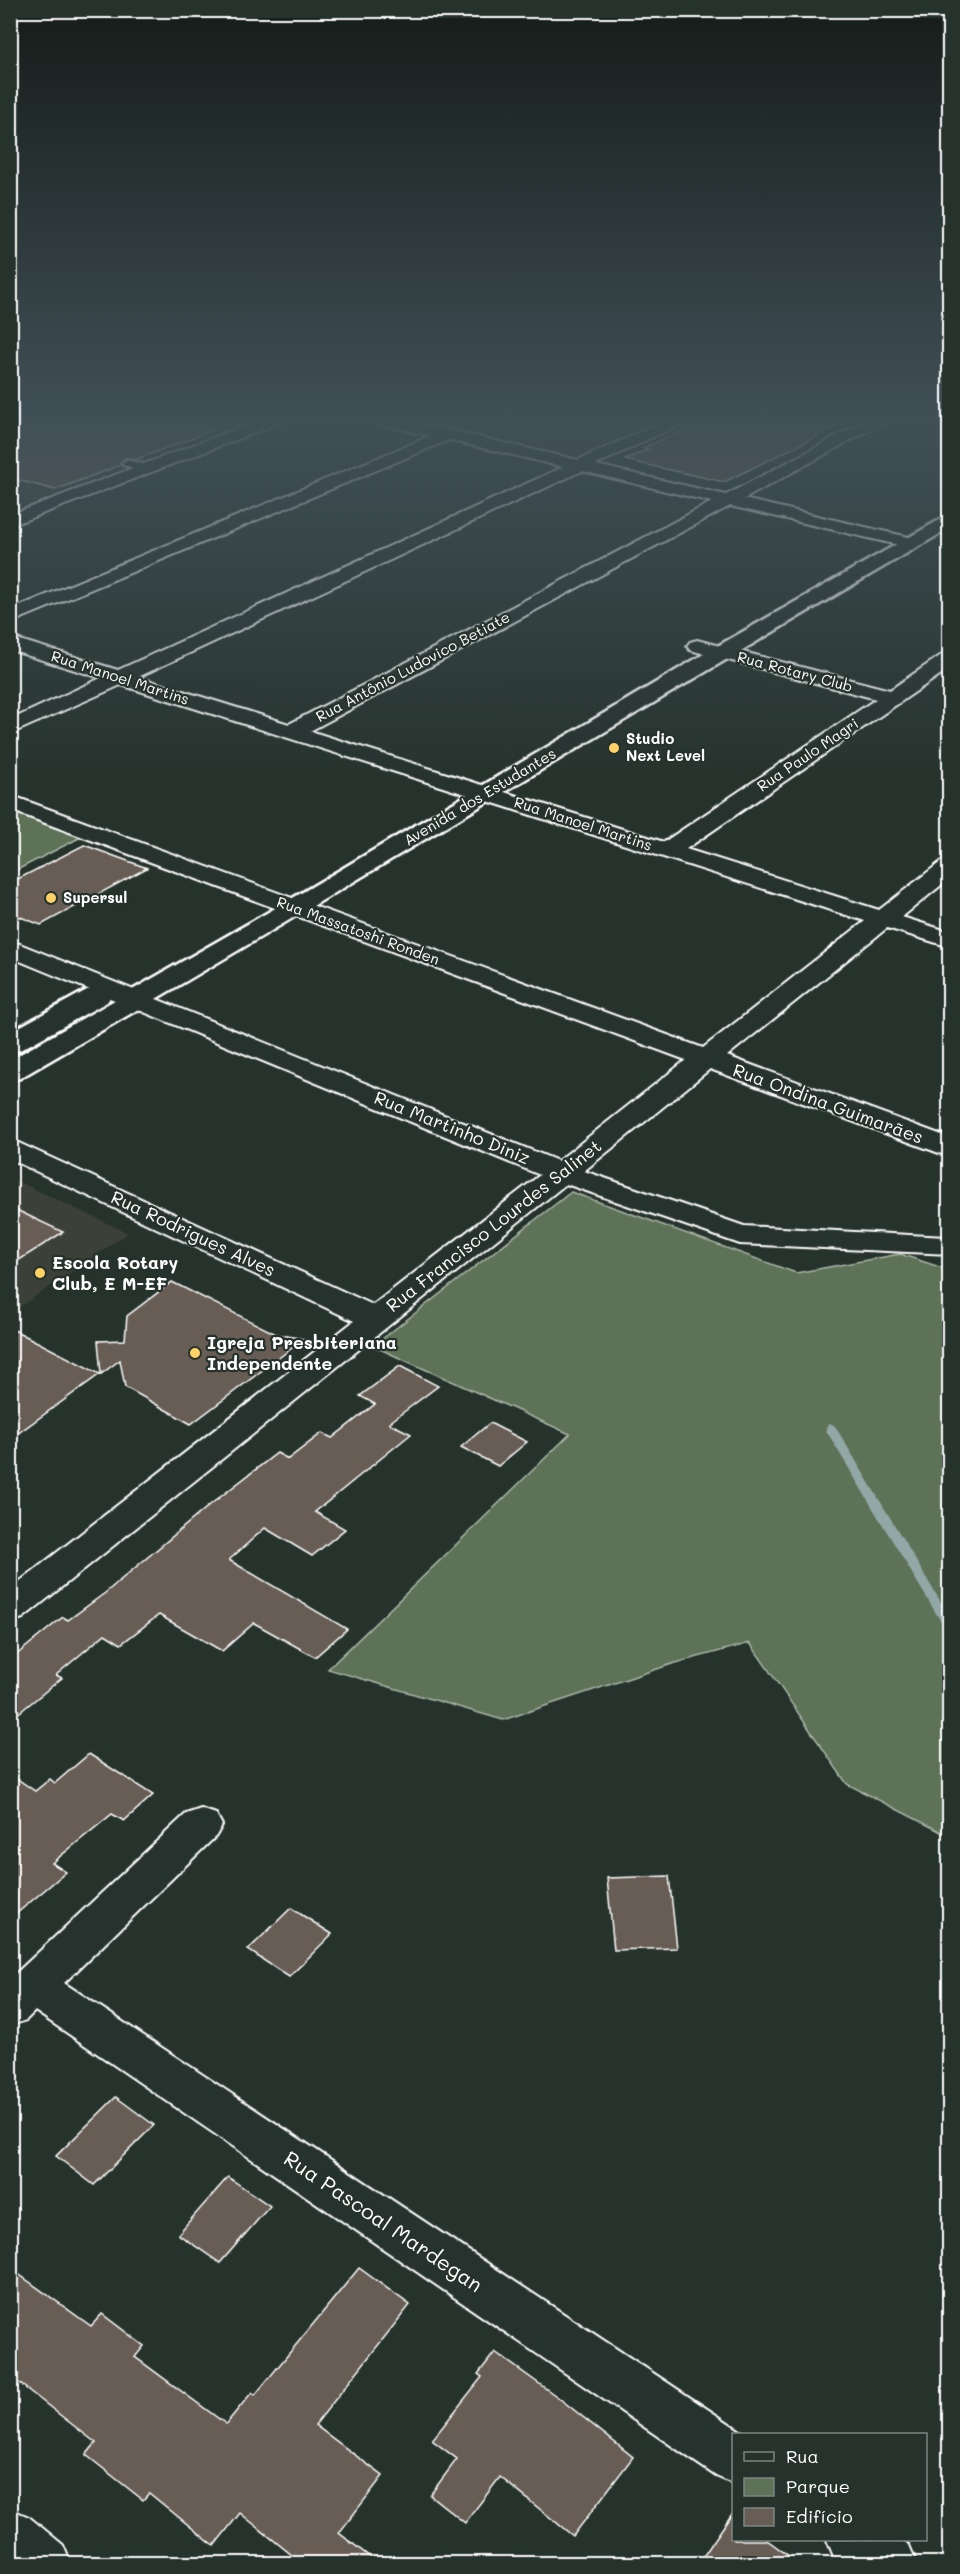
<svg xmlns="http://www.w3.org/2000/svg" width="960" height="2574" viewBox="0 0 960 2574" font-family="Mali,sans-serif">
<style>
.built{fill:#3a4039}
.green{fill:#5d7256;stroke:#aeb8aa;stroke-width:1.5}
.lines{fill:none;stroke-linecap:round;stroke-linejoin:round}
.stream{stroke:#92a8a7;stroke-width:10}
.building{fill:#685d54;stroke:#fff;stroke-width:1.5}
.service-casing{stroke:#fff;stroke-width:5}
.minor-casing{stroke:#fff;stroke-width:4}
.tertiary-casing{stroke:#fff;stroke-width:5}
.service{fill:#26332d;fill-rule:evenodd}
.minor{fill:#26332d;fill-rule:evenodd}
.tertiary{fill:#26332d;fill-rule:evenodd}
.poi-dot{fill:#ffd166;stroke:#26332d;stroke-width:2}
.labels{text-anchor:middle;stroke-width:4.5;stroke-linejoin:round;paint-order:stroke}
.far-street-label{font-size:15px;fill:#fff;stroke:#26332d}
.far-poi-label{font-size:15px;font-weight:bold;fill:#fff;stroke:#26332d;text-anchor:start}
.street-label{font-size:18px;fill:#fff;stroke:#26332d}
.poi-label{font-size:18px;font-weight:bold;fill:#fff;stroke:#26332d;text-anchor:start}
.near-street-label{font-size:21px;fill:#fff;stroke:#26332d}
</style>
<rect width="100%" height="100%" fill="#26332d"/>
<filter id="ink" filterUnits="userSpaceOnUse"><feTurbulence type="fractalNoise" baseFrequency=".0167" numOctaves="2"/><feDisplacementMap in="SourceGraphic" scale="12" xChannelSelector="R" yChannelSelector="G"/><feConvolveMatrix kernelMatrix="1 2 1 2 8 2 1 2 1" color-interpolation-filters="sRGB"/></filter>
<g filter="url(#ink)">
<g class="built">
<path d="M11,417H263L11,515Z"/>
<path d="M404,417H675L582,459Z"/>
<path d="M13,1179L128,1233L11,1313V1180Z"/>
</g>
<g class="green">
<path d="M10,811H11L81,837L11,873Z"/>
<path d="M571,1192L796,1273L900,1254L949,1270V1836L847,1784L750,1643L672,1664L503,1720L328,1669L570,1434L373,1346Z"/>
</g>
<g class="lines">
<path class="stream" d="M831,1429L950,1627"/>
</g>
<g class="building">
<path d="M10,417H77L100,423L101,417H242V419L135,460L125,458L121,465L55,490L10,478Z"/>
<path d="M712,417H856L724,482L625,460L648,449L643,448Z"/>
<path d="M84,845L147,868L41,925L10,913V883Z"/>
<path d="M10,1207L63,1232L10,1266Z"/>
<path d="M172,1282L276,1334L304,1339L191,1424L125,1387L120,1360L101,1374L98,1341L125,1340L127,1316Z"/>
<path d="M10,1328L100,1374L10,1439Z"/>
<path d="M400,1366L438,1386L389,1423L411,1434L315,1512L345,1529L312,1556L265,1528L229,1560L347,1629L315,1657L254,1623L222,1651L159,1615L121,1644L105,1634L56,1675L62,1678L10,1720V1660L63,1617L68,1620L105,1593L211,1504L277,1453L288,1459L322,1433L332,1438L375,1404L360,1396Z"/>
<path d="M490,1423L527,1442L498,1466L461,1447Z"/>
<path d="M89,1754L153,1795L124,1821L112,1814L52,1863L66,1872L10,1919V1774L35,1791L50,1779L55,1783Z"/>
<path d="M669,1876L677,1948L614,1950L607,1878Z"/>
<path d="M291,1908L332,1934L289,1977L248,1950Z"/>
<path d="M116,2097L154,2125L94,2185L56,2156Z"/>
<path d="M228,2177L270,2206L220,2263L178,2234Z"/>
<path d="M10,2268L91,2326L102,2314L144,2346L135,2357L226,2424L252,2392L255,2395L359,2268L410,2305L315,2425L383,2476L339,2533L379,2564H303L240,2513L214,2546L149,2493L143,2500L86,2455L96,2443L10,2376Z"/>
<path d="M495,2352L559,2398L633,2457L573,2536L500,2477L465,2523L430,2495L457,2459L432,2440L482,2377L478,2374Z"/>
<path d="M734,2511V2540H767L800,2564H698Z"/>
</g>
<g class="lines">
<g class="service-casing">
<path id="service" d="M126,460L151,466L152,468L148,471L123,465L122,463Z"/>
</g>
<g class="minor-casing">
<g id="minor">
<path d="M267,417H290L288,420L10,526V515Z"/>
<path d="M362,417H391L578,460L673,417H694L596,465L726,495L873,417H893L744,499L917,539L920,543L917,547L911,548L730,506L310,731L664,842L876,699L690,650L687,646L690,642L697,640L890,690L943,654L950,652V668L686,849L879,910L942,861L950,859V878L902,917L950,932V947L887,928L727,1056L950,1138V1157L710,1069L584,1171L744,1226L946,1237L950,1238V1254L740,1244L566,1184L23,1618L10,1622V1589L354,1321L10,1159V1139L373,1305L540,1175L10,957V940L558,1161L686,1060L10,810V795L703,1048L865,921L121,685L10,734V720L101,678L10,650V637L118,670L563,467L449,440L10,623V610L430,436L364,420ZM582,471L712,502L289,724L138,677Z"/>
<path d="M201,1809L216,1814L222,1825L216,1836L64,1983L745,2434H734V2484L716,2476L35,2011L26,2020L10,2026V1979L186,1814Z"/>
<path d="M10,2509L29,2517L63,2545L71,2564H10Z"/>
<path d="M827,2540H901L909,2545L917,2564H842L835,2559Z"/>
</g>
</g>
<g class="tertiary-casing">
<g id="tertiary">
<path d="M950,514V528C638,709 332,898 20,1078L10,1081V1060L286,902L714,648Z"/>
<path d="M97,988L107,990L111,996L107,1002L20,1050L10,1052V1032L87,990Z"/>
</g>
</g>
<use href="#service" class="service"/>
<use href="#minor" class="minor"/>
<use href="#tertiary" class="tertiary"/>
</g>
</g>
<linearGradient id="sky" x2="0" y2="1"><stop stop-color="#151c19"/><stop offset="0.54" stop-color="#415057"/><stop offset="1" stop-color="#415057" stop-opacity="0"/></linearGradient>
<rect width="960" height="777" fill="url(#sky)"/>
<g class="poi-dot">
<circle cx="614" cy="748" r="6"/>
<circle cx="51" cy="898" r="6"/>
<circle cx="40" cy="1273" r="6"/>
<circle cx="195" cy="1353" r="6"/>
</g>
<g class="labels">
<g class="far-street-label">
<text transform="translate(413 667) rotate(-28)" y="5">Rua Antônio Ludovico Betiate</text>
<text transform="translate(795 672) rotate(15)" y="5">Rua Rotary Club</text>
<text transform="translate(120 678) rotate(18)" y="5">Rua Manoel Martins</text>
<text transform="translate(808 755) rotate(-34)" y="5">Rua Paulo Magri</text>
<text transform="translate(480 797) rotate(-31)" y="5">Avenida dos Estudantes</text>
<text transform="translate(583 824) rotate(18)" y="5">Rua Manoel Martins</text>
<text transform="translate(358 931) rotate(20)" y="5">Rua Massatoshi Ronden</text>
</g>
<g class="far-poi-label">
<text x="626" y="744">Studio<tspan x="626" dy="17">Next Level</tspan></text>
<text x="63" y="903">Supersul</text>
</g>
<g class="street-label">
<text transform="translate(828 1104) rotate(20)" y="6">Rua Ondina Guimarães</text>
<text transform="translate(452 1128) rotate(22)" y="6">Rua Martinho Diniz</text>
<text transform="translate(494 1226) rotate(-38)" y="6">Rua Francisco Lourdes Salinet</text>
<text transform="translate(193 1234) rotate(25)" y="6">Rua Rodrigues Alves</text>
</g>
<g class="poi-label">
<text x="52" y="1269">Escola Rotary<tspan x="52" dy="21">Club, E M-EF</tspan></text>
<text x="207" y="1349">Igreja Presbiteriana<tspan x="207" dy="21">Independente</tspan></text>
</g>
<g class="near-street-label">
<text transform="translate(383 2222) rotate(34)" y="7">Rua Pascoal Mardegan</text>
</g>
</g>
<rect width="960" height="2574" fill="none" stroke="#26332d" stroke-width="36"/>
<rect x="18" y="18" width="924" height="2538" fill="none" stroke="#fff" stroke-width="2" filter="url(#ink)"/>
<rect x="732" y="2433" width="195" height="108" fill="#26332d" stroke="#7d8581" stroke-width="1.5"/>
<rect x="744" y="2452" width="30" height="9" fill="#26332d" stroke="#7d8581" stroke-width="1.5"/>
<text x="786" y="2463" font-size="18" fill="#ffffff">Rua</text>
<rect x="744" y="2478" width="30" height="18" fill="#5d7256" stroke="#7d8581" stroke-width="1.5"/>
<text x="786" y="2493" font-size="18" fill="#ffffff">Parque</text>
<rect x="744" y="2508" width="30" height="18" fill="#685d54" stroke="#7d8581" stroke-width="1.5"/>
<text x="786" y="2523" font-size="18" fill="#ffffff">Edifício</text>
</svg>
